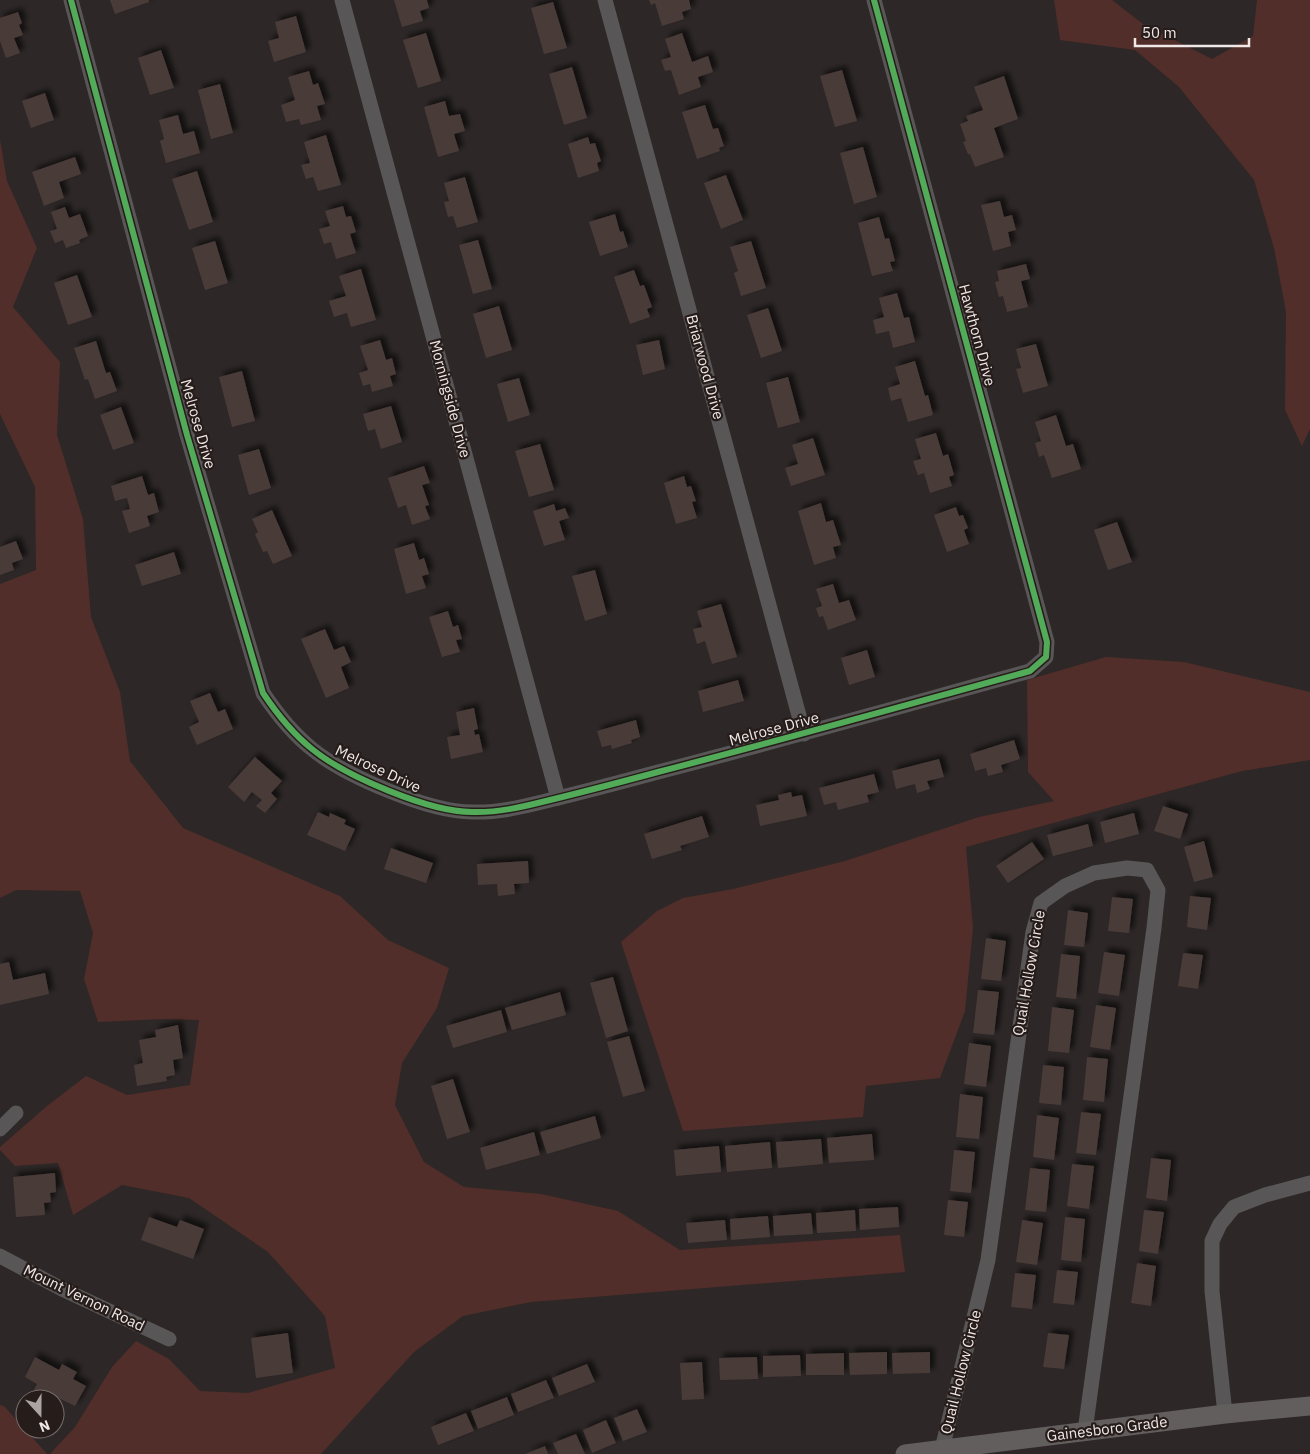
<svg xmlns="http://www.w3.org/2000/svg" width="1310" height="1454" viewBox="0 0 1310 1454" font-family="'IBM Plex Sans',sans-serif">
<style>
.green{fill:#512e29}
.building{fill:#4a3b39;filter:url(#shadow)}
.lines{fill:none;stroke-linecap:round;stroke-linejoin:round}
.minor{stroke:#585656;stroke-width:15}
.major{stroke:#625e5e;stroke-width:19}
.cycleway-casing{stroke:#261c1a;stroke-width:9}
.cycleway{stroke:#51ab58;stroke-width:6}
.labels{text-anchor:middle;stroke-width:4.5;stroke-linejoin:round;paint-order:stroke}
.street-label{font-size:15px;fill:#efe8e6;stroke:#261c1a}
</style>
<defs>
<filter id="shadow"><feDropShadow dx="4.5" dy="-4.5" stdDeviation="2.5" flood-color="#0009"/></filter>
</defs>
<rect width="100%" height="100%" fill="#2d2727"/>
<g class="green">
<path d="M1054,0H1112L1143,24L1212,59L1253,36L1257,0H1310V429L1302,446L1285,410L1286,312L1274,248L1254,180L1179,87L1135,50L1060,40Z"/>
<path d="M0,139L7,181L37,248L13,307L60,362L57,435L83,519L91,617L120,692L130,761L183,828L340,896L388,940L449,968L437,1008L402,1063L395,1105L424,1162L464,1187L541,1194L618,1211L680,1250L900,1235L905,1272L531,1302L463,1316L414,1352L321,1454H50L75,1427L112,1367L136,1341L169,1359L200,1391L248,1393L335,1368L325,1316L268,1252L189,1198L122,1185L73,1215L58,1163L15,1166L0,1150V1147L47,1106L86,1076L127,1095L190,1085L199,1020L163,1019L98,1022L84,979L93,933L80,891L16,890L0,898V584L36,570L35,487L0,414Z"/>
<path d="M1106,657L1184,662L1310,692V760L1242,771L966,847L973,928L965,1011L940,1078L866,1086L863,1117L683,1131L621,942L657,911L683,898L733,889L845,861L979,817L1054,801L1028,772L1027,680Z"/>
<path d="M0,1405L4,1406L47,1454H0Z"/>
</g>
<g class="building">
<path d="M110,0H149V2L115,14Z"/>
<path d="M394,0H427L429,8L420,11L423,21L402,27Z"/>
<path d="M649,0H689L691,9L682,12L684,19L662,26L655,3L651,5Z"/>
<path d="M553,2L567,48L544,54L531,8Z"/>
<path d="M18,12L22,23L19,25L23,35L14,38L20,53L6,58L0,41V18Z"/>
<path d="M296,16L306,52L274,62L268,41L279,38L275,22Z"/>
<path d="M426,33L441,81L418,88L403,40Z"/>
<path d="M682,33L692,62L708,56L713,72L698,77L701,87L679,95L671,70L665,71L661,60L671,57L665,39Z"/>
<path d="M161,50L174,88L150,95L138,58Z"/>
<path d="M572,67L587,118L564,125L549,74Z"/>
<path d="M842,70L857,121L835,127L820,76Z"/>
<path d="M309,71L313,85L318,83L325,104L317,106L321,120L301,125L299,119L286,122L281,105L295,100L288,77Z"/>
<path d="M1004,76L1018,119L994,128L1004,157L975,167L970,154H968L963,142L966,141L960,124L968,121L966,116L983,110L974,87Z"/>
<path d="M220,84L233,133L211,139L198,90Z"/>
<path d="M45,93L54,120L31,128L22,101Z"/>
<path d="M445,101L449,116L460,114L465,131L454,134L459,151L438,157L424,107Z"/>
<path d="M705,105L713,129L718,128L724,146L719,148L720,151L697,159L682,112Z"/>
<path d="M178,115L183,134L194,131L200,153L166,163L160,141L164,139L159,120Z"/>
<path d="M326,135L341,185L318,191L313,177L306,179L301,165L310,163L304,142Z"/>
<path d="M588,137L590,144L595,143L601,161L597,163L599,171L578,178L568,144Z"/>
<path d="M863,147L877,197L854,204L840,153Z"/>
<path d="M75,157L81,174L59,182L64,198L44,206L32,172Z"/>
<path d="M197,171L213,222L189,230L172,179Z"/>
<path d="M726,175L743,220L721,229L704,183Z"/>
<path d="M465,177L478,222L457,228L453,216L448,217L444,202L449,201L444,183Z"/>
<path d="M1000,201L1004,217L1012,215L1016,230L1008,232L1011,246L993,251L981,205Z"/>
<path d="M343,206L346,217L351,216L356,232L350,234L356,253L336,259L331,242L324,244L319,229L330,226L325,211Z"/>
<path d="M65,207L69,218L80,214L88,236L79,240L80,243L66,248L63,240L55,243L50,231L57,229L51,212Z"/>
<path d="M615,214L620,232L623,231L628,247L600,256L589,222Z"/>
<path d="M879,217L885,239L889,238L895,261L890,262L893,271L872,276L858,223Z"/>
<path d="M478,240L492,289L473,294L459,245Z"/>
<path d="M215,241L228,283L205,290L192,248Z"/>
<path d="M751,241L766,288L741,296L734,273L738,271L730,247Z"/>
<path d="M1026,264L1030,279L1021,281L1028,307L1007,312L1003,296L999,297L995,282L999,281L997,271Z"/>
<path d="M361,269L376,320L351,327L347,313L334,317L329,301L346,296L339,276Z"/>
<path d="M634,270L640,286L644,285L652,307L647,309L650,317L630,324L614,277Z"/>
<path d="M77,275L92,317L68,325L54,283Z"/>
<path d="M897,293L904,318L909,317L915,342L893,348L889,331L876,334L873,320L884,317L879,298Z"/>
<path d="M499,306L512,350L486,358L473,314Z"/>
<path d="M768,308L782,351L761,358L747,315Z"/>
<path d="M380,340L386,360L392,358L396,374L390,376L393,386L372,392L370,384L363,386L359,373L368,370L360,346Z"/>
<path d="M659,340L665,369L643,375L636,345Z"/>
<path d="M96,341L106,373L110,372L117,391L95,399L88,379L85,380L74,348Z"/>
<path d="M1036,344L1048,386L1023,393L1016,369L1021,368L1016,349Z"/>
<path d="M915,361L925,396L928,395L933,415L908,422L901,398L891,401L888,388L900,384L895,367Z"/>
<path d="M242,371L255,421L232,427L219,377Z"/>
<path d="M788,377L800,422L778,428L766,383Z"/>
<path d="M519,378L530,415L508,422L497,384Z"/>
<path d="M391,406L402,442L381,449L375,429L368,431L363,414Z"/>
<path d="M121,407L134,443L113,450L100,415Z"/>
<path d="M1056,415L1066,446L1073,444L1081,469L1052,478L1044,455L1039,457L1035,443L1041,441L1035,422Z"/>
<path d="M936,433L943,456L948,454L954,475L949,477L952,486L930,493L924,473L918,475L913,461L921,459L915,439Z"/>
<path d="M813,438L825,475L791,486L785,468L798,464L792,445Z"/>
<path d="M540,444L554,490L529,497L515,451Z"/>
<path d="M259,449L271,488L249,495L238,455Z"/>
<path d="M424,466L430,483L422,485L429,505L425,506L430,519L412,525L406,505L398,508L388,478Z"/>
<path d="M142,476L148,495L154,493L159,512L147,516L150,526L129,533L122,511L130,509L127,498L115,501L111,486Z"/>
<path d="M684,476L687,487L691,486L696,501L692,502L697,518L676,524L664,483Z"/>
<path d="M821,503L826,522L833,520L841,545L833,547L836,558L814,565L798,511Z"/>
<path d="M554,504L556,511L565,508L569,518L559,521L565,540L544,546L533,511Z"/>
<path d="M956,507L959,516L963,515L968,528L964,530L969,544L947,552L934,515Z"/>
<path d="M272,510L292,556L273,564L267,551L263,552L255,534L258,532L252,519Z"/>
<path d="M1117,522L1132,562L1108,570L1094,530Z"/>
<path d="M16,541L23,559L12,563L14,570L0,575V547Z"/>
<path d="M414,543L419,560L424,558L429,574L422,576L426,588L406,594L394,549Z"/>
<path d="M174,552L181,574L142,586L135,565Z"/>
<path d="M595,570L607,614L585,621L572,576Z"/>
<path d="M833,584L839,603L849,600L856,620L828,630L823,616L819,617L816,608L822,606L816,589Z"/>
<path d="M721,604L737,657L712,664L705,641L697,644L693,629L702,627L697,611Z"/>
<path d="M448,611L453,627L458,625L462,639L456,640L460,652L442,657L429,617Z"/>
<path d="M325,629L334,650L344,646L351,662L341,667L349,688L326,698L301,639Z"/>
<path d="M867,650L875,677L849,685L841,658Z"/>
<path d="M738,680L744,701L703,712L698,691Z"/>
<path d="M210,693L218,712L225,709L233,729L197,745L189,727L199,722L190,701Z"/>
<path d="M474,708L478,729L474,730L475,735L479,734L483,752L451,759L447,737L460,735L456,712Z"/>
<path d="M636,720L640,737L631,740L632,743L612,749L611,745L602,747L597,731Z"/>
<path d="M1014,740L1020,759L1001,765L1003,772L988,776L986,768L975,771L970,754Z"/>
<path d="M255,757L282,781L271,793L277,799L265,813L256,806L262,800L252,792L244,802L228,787Z"/>
<path d="M939,759L944,777L927,781L930,789L917,793L915,784L896,789L892,771Z"/>
<path d="M874,774L879,792L867,795L869,802L838,810L836,802L824,805L819,788Z"/>
<path d="M791,792L792,797L802,795L807,816L760,826L756,805L779,800L778,795Z"/>
<path d="M1163,806L1188,814L1180,839L1154,831Z"/>
<path d="M318,812L329,817L330,813L346,820L344,824L355,829L345,851L307,835Z"/>
<path d="M1134,813L1139,834L1105,843L1100,822Z"/>
<path d="M702,816L709,837L680,846L682,850L652,859L644,834Z"/>
<path d="M1088,824L1093,846L1053,856L1047,835Z"/>
<path d="M1204,841L1213,877L1194,882L1184,847Z"/>
<path d="M1032,842L1044,859L1008,883L996,866Z"/>
<path d="M391,848L433,863L426,883L384,869Z"/>
<path d="M528,861L529,883L514,884L515,894L498,896L497,884L478,885L477,864Z"/>
<path d="M1190,896L1211,898L1207,930L1187,927Z"/>
<path d="M1112,897L1133,899L1129,933L1108,931Z"/>
<path d="M1068,910L1088,913L1084,947L1064,945Z"/>
<path d="M986,938L1006,941L1001,981L981,979Z"/>
<path d="M1104,952L1125,955L1119,996L1098,993Z"/>
<path d="M1183,953L1203,955L1198,989L1178,986Z"/>
<path d="M1061,954L1080,956L1076,999L1056,997Z"/>
<path d="M9,962L13,980L45,973L49,994L0,1005V964Z"/>
<path d="M613,977L628,1031L606,1038L590,983Z"/>
<path d="M978,990L999,992L994,1035L973,1033Z"/>
<path d="M560,992L566,1015L512,1030L505,1008Z"/>
<path d="M1096,1005L1116,1008L1110,1050L1090,1047Z"/>
<path d="M1052,1007L1074,1010L1069,1053L1048,1051Z"/>
<path d="M501,1010L507,1032L453,1048L446,1026Z"/>
<path d="M178,1025L183,1058L173,1060L175,1075L166,1077L167,1081L137,1086L134,1065L143,1063L139,1040L156,1037L155,1030Z"/>
<path d="M629,1036L645,1091L623,1097L607,1042Z"/>
<path d="M969,1043L991,1046L986,1087L964,1084Z"/>
<path d="M1087,1057L1108,1059L1104,1102L1083,1100Z"/>
<path d="M1043,1065L1064,1067L1061,1105L1039,1103Z"/>
<path d="M453,1079L470,1132L447,1139L431,1086Z"/>
<path d="M960,1094L983,1097L979,1139L956,1137Z"/>
<path d="M1081,1112L1101,1114L1096,1155L1076,1153Z"/>
<path d="M1037,1115L1059,1118L1054,1160L1033,1157Z"/>
<path d="M595,1116L601,1138L547,1154L540,1132Z"/>
<path d="M534,1132L540,1155L486,1170L480,1148Z"/>
<path d="M872,1134L874,1160L829,1163L827,1138Z"/>
<path d="M821,1139L823,1164L778,1168L776,1142Z"/>
<path d="M770,1142L772,1168L727,1172L725,1146Z"/>
<path d="M719,1146L721,1172L676,1176L674,1150Z"/>
<path d="M954,1150L975,1152L971,1193L950,1191Z"/>
<path d="M1151,1158L1171,1160L1167,1201L1146,1198Z"/>
<path d="M1072,1164L1094,1166L1089,1209L1067,1206Z"/>
<path d="M1030,1168L1050,1170L1046,1212L1025,1210Z"/>
<path d="M55,1173L56,1192L50,1193L51,1202L44,1203L45,1215L16,1217L13,1177Z"/>
<path d="M948,1200L968,1202L964,1237L944,1235Z"/>
<path d="M898,1207L899,1227L860,1230L859,1209Z"/>
<path d="M855,1210L856,1231L817,1233L816,1213Z"/>
<path d="M1144,1210L1164,1212L1158,1254L1139,1251Z"/>
<path d="M811,1213L813,1234L774,1236L773,1216Z"/>
<path d="M768,1216L770,1237L731,1240L730,1219Z"/>
<path d="M149,1217L177,1227L180,1220L204,1229L193,1259L141,1240Z"/>
<path d="M1065,1217L1085,1219L1081,1262L1061,1260Z"/>
<path d="M725,1220L727,1240L688,1243L686,1223Z"/>
<path d="M1022,1220L1043,1223L1037,1265L1016,1262Z"/>
<path d="M1137,1263L1156,1266L1151,1306L1131,1303Z"/>
<path d="M1057,1270L1078,1272L1074,1305L1053,1303Z"/>
<path d="M1015,1273L1036,1275L1032,1309L1011,1307Z"/>
<path d="M288,1333L293,1373L256,1378L251,1338Z"/>
<path d="M1048,1333L1069,1335L1064,1369L1043,1367Z"/>
<path d="M887,1352V1374L850,1375L849,1353Z"/>
<path d="M930,1352V1373L893,1374L892,1353Z"/>
<path d="M844,1353V1375H806V1354Z"/>
<path d="M800,1355L801,1376L763,1377V1356Z"/>
<path d="M35,1357L59,1370L62,1364L77,1372L73,1379L86,1386L75,1406L52,1395L50,1399H35L30,1397L37,1384L25,1377Z"/>
<path d="M757,1357L758,1379L720,1380L719,1358Z"/>
<path d="M702,1362L704,1399L682,1400L680,1363Z"/>
<path d="M587,1364L595,1382L559,1396L552,1378Z"/>
<path d="M546,1380L554,1398L518,1412L511,1394Z"/>
<path d="M507,1397L514,1415L478,1429L471,1411Z"/>
<path d="M637,1409L647,1432L623,1441L614,1418Z"/>
<path d="M466,1413L474,1431L438,1445L431,1427Z"/>
<path d="M606,1420L616,1443L592,1453L583,1430Z"/>
<path d="M576,1434L585,1454H558L553,1443Z"/>
<path d="M545,1446L548,1454H525Z"/>
</g>
<g class="lines">
<g class="minor">
<path d="M71,0L187,435L263,693C277,714 292,733 312,749C345,776 429,812 472,812C497,813 522,807 546,801C583,792 621,782 658,772C782,740 906,705 1030,671L1046,657L1047,642L874,0"/>
<path d="M342,0L558,798"/>
<path d="M605,0L804,734"/>
<path d="M0,1129L16,1113"/>
<path d="M0,1256L62,1289L169,1339"/>
<path d="M1225,1414L1212,1291V1241L1220,1224L1234,1207L1265,1195L1310,1183"/>
<path d="M942,1449L988,1260L1033,932L1041,903L1065,886L1094,873L1127,868L1147,870L1158,890L1154,928L1085,1431"/>
</g>
<path class="major" d="M905,1454L1225,1414L1310,1406"/>
<g class="cycleway-casing">
<path id="cycleway" d="M71,0L187,435L263,693C277,714 292,733 312,749C345,776 429,812 472,812C497,813 522,807 546,801C583,792 621,782 658,772C782,740 906,705 1030,671L1046,657L1047,642L874,0"/>
</g>
<use href="#cycleway" class="cycleway"/>
</g>
<g class="labels">
<g class="street-label">
<text transform="translate(977 335) rotate(75)" y="5">Hawthorn Drive</text>
<text transform="translate(705 367) rotate(75)" y="5">Briarwood Drive</text>
<text transform="translate(450 399) rotate(75)" y="5">Morningside Drive</text>
<text transform="translate(198 424) rotate(74)" y="5">Melrose Drive</text>
<text transform="translate(774 729) rotate(-15)" y="5">Melrose Drive</text>
<text transform="translate(378 769) rotate(25)" y="5">Melrose Drive</text>
<text transform="translate(1029 973) rotate(-80)" y="5">Quail Hollow Circle</text>
<text transform="translate(84 1298) rotate(26)" y="5">Mount Vernon Road</text>
<text transform="translate(961 1372) rotate(-76)" y="5">Quail Hollow Circle</text>
<text transform="translate(1107 1429) rotate(-7)" y="5">Gainesboro Grade</text>
</g>
</g>
<g transform="translate(40 1414) rotate(159)"><circle r="24" fill="#261c1a" stroke="#766e6c"/>
<path d="M0-4L9 19L0 12L-9 19Z" fill="#aba4a3"/>
<text y="-8" font-size="14" font-weight="bold" text-anchor="middle" fill="#efe8e6">N</text>
</g>
<path d="M1135 38v8h114v-8" fill="none" stroke="#efe8e6" stroke-width="2.5"/>
<text x="1142" y="38" font-size="15" fill="#efe8e6" stroke="#261c1a" stroke-width="4" paint-order="stroke">50 m</text>
</svg>
